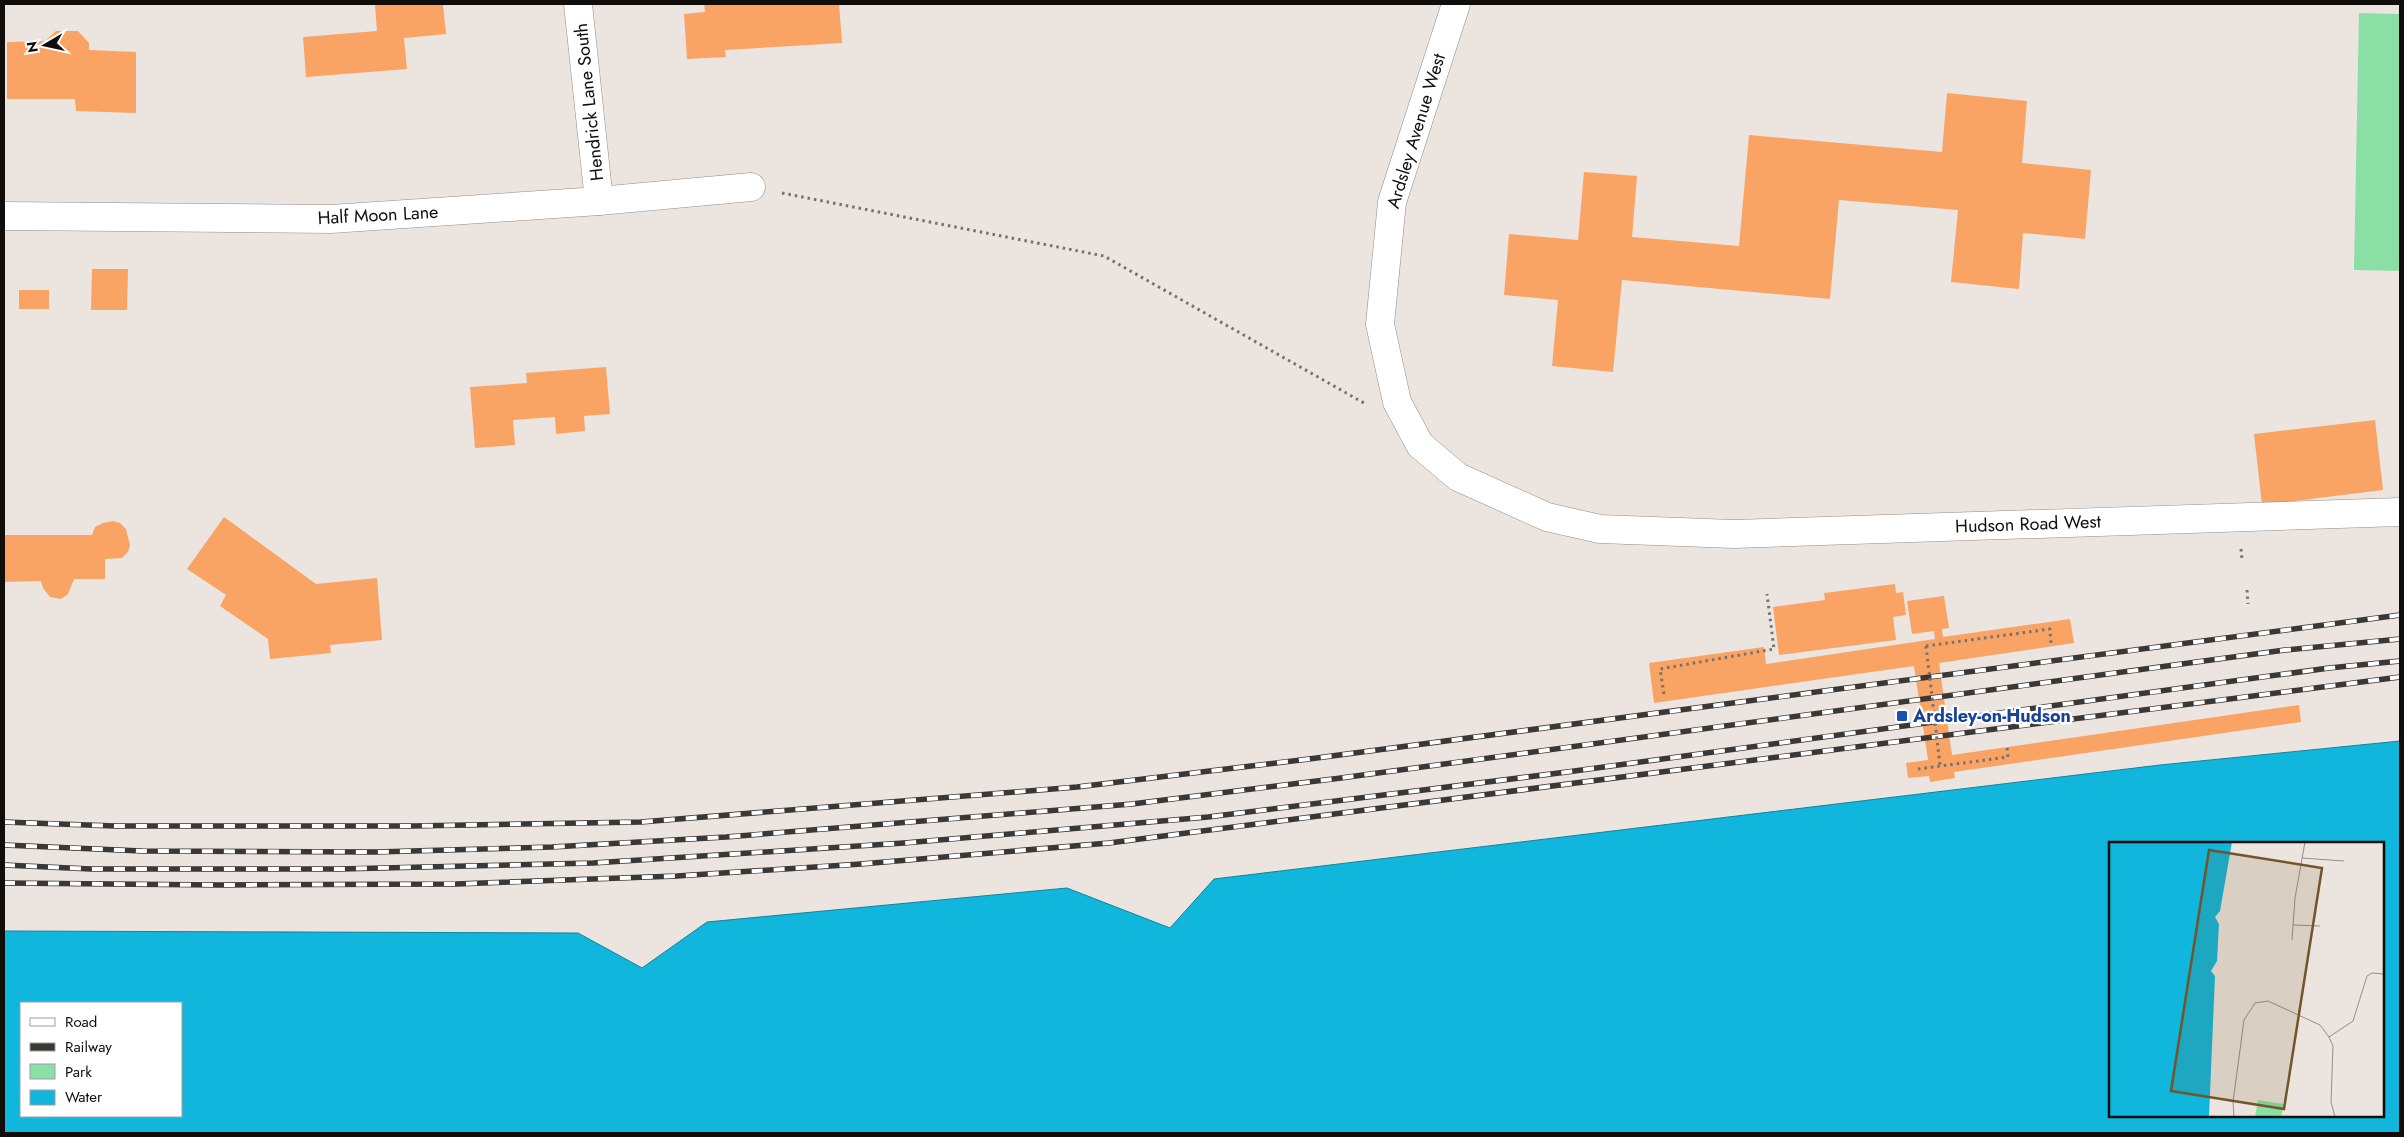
<svg xmlns="http://www.w3.org/2000/svg" width="2404" height="1137" viewBox="0 0 2404 1137" font-family="Jost,sans-serif">
<style>
.green{fill:#8ae0a4}
.water{fill:#10b6dc;stroke:#10839d;fill-rule:evenodd}
.building{fill:#f9a364}
.lines{fill:none;stroke-linecap:round;stroke-linejoin:round}
.minor-casing{stroke:#938b87;stroke-width:29}
.path{stroke:#77726f;stroke-width:3;stroke-dasharray:2.5 4;stroke-linecap:butt}
.minor{stroke:#fff;stroke-width:28}
.rail-casing{stroke:#3b3734;stroke-width:5.5}
.rail{stroke:#fff;stroke-width:4;stroke-dasharray:11;stroke-linecap:butt}
.path-bridge{stroke:#77726f;stroke-width:3;stroke-dasharray:2.5 4;stroke-linecap:butt}
.transit-dot{fill:#1a4fb4;stroke:#fff;stroke-width:2}
.labels{text-anchor:middle;stroke-width:4.5;stroke-linejoin:round;paint-order:stroke}
.street-label{font-size:18px;fill:#100d0b;stroke:#fff}
.transit-label{font-size:18px;font-weight:bold;fill:#164399;stroke:#fff;text-anchor:start}
.inset-road{fill:none;stroke:#948f8a;stroke-width:1}
.view{fill:#73552a;fill-opacity:0.15;stroke:#73552a;stroke-width:2.5}
.inset-edge{fill:none;stroke:#100d0b;stroke-width:2.5}
</style>
<rect width="100%" height="100%" fill="#ece5df"/>
<path class="green" d="M2359,13L2400,14V271L2354,270Z"/>
<path class="water" d="M2400,741V1133H4V931L578,933L642,968L707,922L1067,888L1170,928L1214,879L2160,765ZM2110,843H2383V1116H2110ZM21,1003H181V1116H21Z"/>
<g class="building">
<path d="M375,4H443L446,34L404,38L407,69L306,77L303,37L377,31Z"/>
<path d="M704,4H839L842,43L725,50L726,57L687,59L684,14L705,12Z"/>
<path d="M56,31H78L89,43V50L136,52V113L76,111L75,99H7V42L45,41Z"/>
<path d="M1947,93L2027,101L2022,163L2091,170L2085,239L2023,233L2019,289L1951,282L1958,210L1839,200L1830,299L1622,280L1613,372L1552,366L1558,300L1504,295L1509,234L1578,240L1584,172L1637,176L1632,237L1739,246L1749,135L1942,152Z"/>
<path d="M92,269H128L127,310H91Z"/>
<rect x="19" y="290" width="30" height="19"/>
<path d="M606,367L610,414L584,416L585,431L556,434L555,417L513,420L515,445L475,448L470,387L527,383L526,373Z"/>
<path d="M2375,420L2383,490L2262,505L2254,434Z"/>
<path d="M224,517L316,584L377,578L382,640L330,645L331,653L270,659L268,639L220,606L226,595L187,569Z"/>
<path d="M113,521L120,523L126,529L130,545L128,552L122,558L105,559V579H74L68,594L61,599L50,597L43,588L41,581L4,582V535H92L95,527L103,523Z"/>
<path d="M1895,584L1896,593L1903,592L1906,615L1893,617L1896,640L1779,655L1773,607L1825,600L1824,593Z"/>
<path d="M1944,596L1949,628L1942,629L1943,637L2070,619L2074,643L1939,663L1952,755L2299,705L2301,722L1954,772L1955,778L1930,782L1929,776L1908,778L1906,763L1928,760L1914,666L1654,703L1649,663L1764,647L1766,664L1935,639L1934,631L1912,634L1907,601Z"/>
</g>
<g class="lines">
<g class="minor-casing">
<g id="minor">
<path d="M578,4L599,201"/>
<path d="M1456,4L1392,202L1380,324L1397,402L1420,445L1458,477L1547,517L1600,529L1734,534L2400,512"/>
<path d="M4,216L331,219L599,201L751,187"/>
</g>
</g>
<g class="path">
<path d="M782,193L1104,256L1364,403"/>
<path d="M2241,549L2242,560"/>
<path d="M2247,590L2248,604"/>
<path d="M1926,646L2050,629L2051,644"/>
<path d="M1664,694L1660,669L1774,649L1767,594"/>
<path d="M1918,769L2008,757L2007,748"/>
</g>
<use href="#minor" class="minor"/>
<g class="rail-casing">
<g id="rail">
<path d="M4,822L115,826H412L641,822L1077,787L1309,759L2400,615"/>
<path d="M4,845L142,851L376,852L552,847L726,837L1132,804L1341,778L2285,650L2400,639"/>
<path d="M4,865L91,869H340L593,863L904,843L1208,817L1567,772L2329,668L2400,661"/>
<path d="M4,883L219,885L456,884L677,876L861,864L1109,843L2400,677"/>
</g>
</g>
<use href="#rail" class="rail"/>
<path class="path-bridge" d="M1926,646L1940,765"/>
</g>
<rect class="transit-dot" x="1896" y="710" width="12" height="12" rx="2.5"/>
<g class="labels">
<g class="street-label">
<text transform="translate(589 102) rotate(-96)" y="6">Hendrick Lane South</text>
<text transform="translate(1416 131) rotate(-73)" y="6">Ardsley Avenue West</text>
<text transform="translate(378 215) rotate(-3)" y="6">Half Moon Lane</text>
<text transform="translate(2028 524) rotate(-2)" y="6">Hudson Road West</text>
</g>
<g class="transit-label">
<text x="1913" y="722">Ardsley-on-Hudson</text>
</g>
</g>
<g transform="translate(2109 842)">
<rect width="275" height="275" fill="#ece5df"/>
<path d="M149,258L175,262L172,275H146Z" fill="#8ae0a4"/>
<path d="M0,0H123L111,69L106,75L110,82L108,119L102,129L106,134L100,275H0Z" fill="#10b6dc"/>
<path class="inset-road" d="M193,16L235,19M184,83L211,84M183,98L186,56L196,0M220,195L244,179L258,134L263,131L275,132M125,275L124,260L135,178L146,161L159,159L211,183L220,195L224,204L222,260L226,275"/>
<path class="view" d="M100,8L213,26L175,267L62,249Z"/>
<rect width="275" height="275" class="inset-edge"/>
</g>
<rect width="2404" height="1137" fill="none" stroke="#100d0b" stroke-width="10"/>
<rect x="20" y="1002" width="162" height="115" fill="#ffffff" stroke="#9f9e9d"/>
<rect x="30" y="1018" width="25" height="8" fill="#ffffff" stroke="#9f9e9d"/>
<text x="65" y="1027" font-size="15" fill="#100d0b">Road</text>
<rect x="30" y="1043" width="25" height="8" fill="#3b3734" stroke="#9f9e9d"/>
<text x="65" y="1052" font-size="15" fill="#100d0b">Railway</text>
<rect x="30" y="1064" width="25" height="15" fill="#8ae0a4" stroke="#9f9e9d"/>
<text x="65" y="1077" font-size="15" fill="#100d0b">Park</text>
<rect x="30" y="1090" width="25" height="15" fill="#10b6dc" stroke="#9f9e9d"/>
<text x="65" y="1102" font-size="15" fill="#100d0b">Water</text>
<g transform="translate(45 45) rotate(261)" stroke="#ffffff" stroke-width="4" paint-order="stroke">
<path d="M0-4L9 19L0 12L-9 19Z" fill="#100d0b"/>
<text y="-8" font-size="14" font-weight="bold" text-anchor="middle" fill="#100d0b">N</text>
</g>
</svg>
